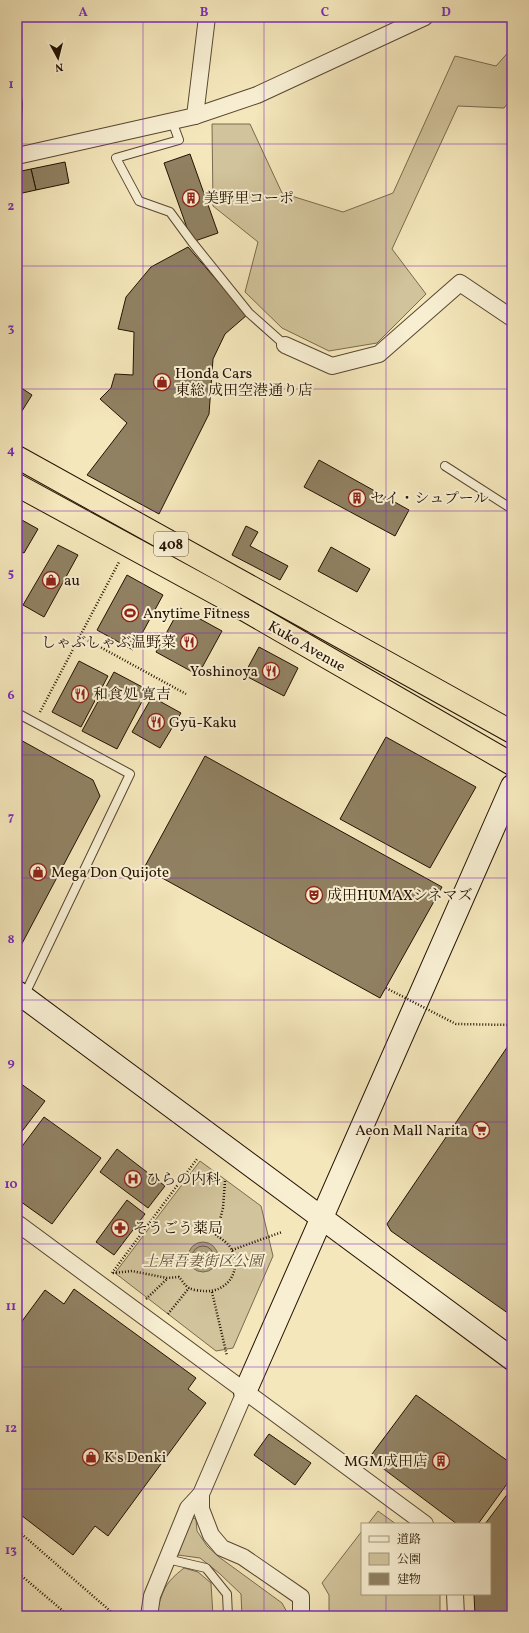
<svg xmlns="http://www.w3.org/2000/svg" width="529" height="1633" viewBox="0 0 529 1633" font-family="Vollkorn,'Noto Serif JP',serif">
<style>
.green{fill:#d1c39b;stroke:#7a6a4e}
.water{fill:#ad9f7c;stroke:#76674b}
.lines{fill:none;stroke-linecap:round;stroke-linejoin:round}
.shore{stroke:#68583e;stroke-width:1}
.building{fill:#908162;stroke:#241201}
.lane-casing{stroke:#584730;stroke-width:10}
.street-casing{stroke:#584730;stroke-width:18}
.secondary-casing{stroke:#241201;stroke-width:24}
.highway-casing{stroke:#241201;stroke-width:24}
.path{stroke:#241201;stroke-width:2.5;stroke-dasharray:1 2;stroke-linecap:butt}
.lane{stroke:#f8efd3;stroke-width:8}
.street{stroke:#f8efd3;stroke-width:16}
.secondary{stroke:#f8efd3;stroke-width:22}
.highway{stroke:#f4e7bb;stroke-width:22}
.path-bridge{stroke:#241201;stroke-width:2.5;stroke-dasharray:1 2;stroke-linecap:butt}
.grid{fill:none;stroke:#7b2cbf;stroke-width:1;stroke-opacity:0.55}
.labels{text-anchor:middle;stroke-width:4;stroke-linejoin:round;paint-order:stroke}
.shield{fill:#f8efd3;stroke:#645440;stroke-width:1}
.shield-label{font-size:14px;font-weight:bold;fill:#241201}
.poi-label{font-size:15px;fill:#241201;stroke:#f8efd3;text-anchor:start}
.street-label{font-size:15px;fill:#241201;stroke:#f8efd3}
.park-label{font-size:15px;font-style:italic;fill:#615037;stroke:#f8efd3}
.neatline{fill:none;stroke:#7b2cbf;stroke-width:1.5}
.grid-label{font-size:13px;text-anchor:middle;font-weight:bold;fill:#7b2cbf}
</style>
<rect width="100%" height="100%" fill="#f4e7bb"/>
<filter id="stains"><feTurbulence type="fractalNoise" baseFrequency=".005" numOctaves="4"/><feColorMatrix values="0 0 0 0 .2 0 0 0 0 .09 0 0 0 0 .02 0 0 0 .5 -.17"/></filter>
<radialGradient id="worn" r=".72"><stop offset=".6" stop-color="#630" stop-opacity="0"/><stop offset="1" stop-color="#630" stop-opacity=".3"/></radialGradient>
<g class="green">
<path d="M512,48V98L504,108L458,106L392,249L426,294L377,343L329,351L282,328L245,292L258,242L213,206L212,124H250L282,193L343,212L393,193L455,56L496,66Z"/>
<path d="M200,1161L261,1206L273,1256L233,1348L216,1351L115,1273Z"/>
<path d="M378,1511L396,1524H368Z"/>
<path d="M191,1517L196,1519L197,1531L207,1546L219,1557L282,1603L289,1616H242L241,1594L219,1573L200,1558L178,1555Z"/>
<path d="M362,1531V1594H440V1616H329V1595L322,1583Z"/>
<path d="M184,1568L198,1572L211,1583L213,1616H160L157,1610C164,1588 165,1583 184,1568Z"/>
</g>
<circle class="water" cx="203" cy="1257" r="15"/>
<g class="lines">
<circle class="shore" cx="203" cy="1257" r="11"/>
</g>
<g class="building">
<path d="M190,154L218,233L192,242L164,163Z"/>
<path d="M65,162L69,183L36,190L31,169Z"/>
<path d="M31,169L36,190L18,194L17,172Z"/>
<path d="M188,247L247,315L225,334L213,359L209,414L159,514L87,475L127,423L100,399L111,388L115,374L133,375L134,332L118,329L126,297L151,267Z"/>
<path d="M17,385L32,395L17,419Z"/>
<path d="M319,460L409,510L395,536L304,487Z"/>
<path d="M20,519L38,529L24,553L17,550V525Z"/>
<path d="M246,526L258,532L250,546L288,566L280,580L232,555Z"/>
<path d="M58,545L78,555L44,617L23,605Z"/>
<path d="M331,547L370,569L357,592L318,571Z"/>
<path d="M127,575L163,595L133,650L97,630Z"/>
<path d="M180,608L222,631L198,675L156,652Z"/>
<path d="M259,647L298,668L284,696L244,675Z"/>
<path d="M79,661L108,676L81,727L52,712Z"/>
<path d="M114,672L148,690L117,749L82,731Z"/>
<path d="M152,697L181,713L160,748L132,732Z"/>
<path d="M386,737L476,787L430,868L340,819Z"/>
<path d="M17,738L93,780L100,796L17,953Z"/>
<path d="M205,756L442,887L380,998L144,868Z"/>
<path d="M512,1042V1316L391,1231L387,1224L510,1043Z"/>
<path d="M17,1081L45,1101L17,1138Z"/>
<path d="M44,1117L101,1158L52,1224L17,1199V1153Z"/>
<path d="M117,1149L165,1186L148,1208L100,1172Z"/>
<path d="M127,1200L145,1214L114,1255L96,1242Z"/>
<path d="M74,1289L196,1378L188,1389L206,1403L108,1536L95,1526L73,1555L17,1512V1328L45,1290L64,1304Z"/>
<path d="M416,1395L512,1464V1477L478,1524H457L369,1458Z"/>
<path d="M269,1434L311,1463L295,1485L254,1455Z"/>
<path d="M512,1488V1616H475L474,1594H490V1524H485Z"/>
</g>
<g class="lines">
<g class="lane-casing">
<g id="lane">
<path d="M17,96L18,104L17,125"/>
<path d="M172,121L179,140L116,158L139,201L170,212L192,242L249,313L285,345"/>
<path d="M445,466L512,509"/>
<path d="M17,713L130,774L24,996"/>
<path d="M167,1559L206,1568L227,1594L228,1616"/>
</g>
</g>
<g class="street-casing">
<g id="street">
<path d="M195,116L257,95L425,17"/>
<path d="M17,156L195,116L207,17"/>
<path d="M285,345L332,366L379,354L460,283L512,318"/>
<path d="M17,1223L425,1524"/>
<path d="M201,1494V1509L211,1535L222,1548L243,1557L301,1597V1616"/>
<path d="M455,1594L456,1616"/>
<path d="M149,1616L152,1596L188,1508L201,1494L245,1392"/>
</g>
</g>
<g class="secondary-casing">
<g id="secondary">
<path d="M17,992L512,1359"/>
<path d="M245,1392L512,786"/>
</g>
</g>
<g class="highway-casing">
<g id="highway">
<path d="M17,457L512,732"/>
<path d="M17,485L219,595L512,764"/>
</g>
</g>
<g class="path">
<path d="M80,636L186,694"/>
<path d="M40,712L119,562"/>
<path d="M232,1250L282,1232"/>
<path d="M112,1273L197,1159"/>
<path d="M113,1273L132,1271L167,1278L179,1277C182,1280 185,1286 189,1288C193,1290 200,1291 204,1291C227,1293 242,1271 232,1250C229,1244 222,1239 216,1235L223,1208L225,1181"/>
<path d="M212,1292L227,1356"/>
<path d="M146,1299L167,1279"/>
<path d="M168,1314L189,1288"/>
<path d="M17,1530L116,1616"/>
<path d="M17,1572L69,1616"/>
</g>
<use href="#lane" class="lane"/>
<use href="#street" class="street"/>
<use href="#secondary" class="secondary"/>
<use href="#highway" class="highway"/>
<path class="path-bridge" d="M386,988L456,1024L512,1025"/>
</g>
<path class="grid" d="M143,17V1616M264,17V1616M386,17V1524M17,144H512M17,266H512M17,389H512M17,511H512M17,633H512M17,755H512M17,878H512M17,1000H512M17,1122H512M17,1244H512M17,1367H512M17,1489H512M386,1594V1616"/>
<defs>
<g id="building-ring" transform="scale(0.9)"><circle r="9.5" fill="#f8efd3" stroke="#8f2418" stroke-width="1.5"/><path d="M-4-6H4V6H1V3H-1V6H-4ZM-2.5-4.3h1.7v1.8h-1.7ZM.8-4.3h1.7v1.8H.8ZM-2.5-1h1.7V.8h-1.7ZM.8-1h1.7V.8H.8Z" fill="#8f2418"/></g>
<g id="shop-ring" transform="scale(0.9)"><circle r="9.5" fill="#f8efd3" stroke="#8f2418" stroke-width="1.5"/><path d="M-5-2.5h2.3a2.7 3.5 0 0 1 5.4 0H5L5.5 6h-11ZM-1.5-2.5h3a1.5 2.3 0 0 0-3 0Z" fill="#8f2418"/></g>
<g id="stadium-ring" transform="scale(0.9)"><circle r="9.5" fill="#f8efd3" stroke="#8f2418" stroke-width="1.5"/><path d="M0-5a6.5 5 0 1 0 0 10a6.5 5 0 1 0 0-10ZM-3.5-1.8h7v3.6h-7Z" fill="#8f2418"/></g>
<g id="restaurant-ring" transform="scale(0.9)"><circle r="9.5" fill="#f8efd3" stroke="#8f2418" stroke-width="1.5"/><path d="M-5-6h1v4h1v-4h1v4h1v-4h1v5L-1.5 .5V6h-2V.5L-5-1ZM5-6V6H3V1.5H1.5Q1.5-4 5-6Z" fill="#8f2418"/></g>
<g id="theatre-ring" transform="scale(0.9)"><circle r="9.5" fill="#f8efd3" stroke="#8f2418" stroke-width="1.5"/><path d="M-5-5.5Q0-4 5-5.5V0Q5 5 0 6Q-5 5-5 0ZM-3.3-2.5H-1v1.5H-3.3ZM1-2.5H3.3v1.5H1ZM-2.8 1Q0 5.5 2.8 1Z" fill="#8f2418"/></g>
<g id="supermarket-ring" transform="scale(0.9)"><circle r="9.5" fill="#f8efd3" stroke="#8f2418" stroke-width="1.5"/><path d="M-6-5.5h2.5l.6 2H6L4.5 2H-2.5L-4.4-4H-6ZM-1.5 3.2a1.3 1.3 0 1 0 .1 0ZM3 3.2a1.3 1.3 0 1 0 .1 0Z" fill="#8f2418"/></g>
<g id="hospital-ring" transform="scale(0.9)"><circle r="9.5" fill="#f8efd3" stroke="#8f2418" stroke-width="1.5"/><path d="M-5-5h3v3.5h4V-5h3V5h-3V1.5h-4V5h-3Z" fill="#8f2418"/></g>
<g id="pharmacy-ring" transform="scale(0.9)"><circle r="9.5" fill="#f8efd3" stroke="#8f2418" stroke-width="1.5"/><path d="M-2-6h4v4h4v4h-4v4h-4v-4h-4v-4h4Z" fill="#8f2418"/></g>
</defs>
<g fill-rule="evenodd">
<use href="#building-ring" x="191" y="198"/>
<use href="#shop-ring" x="162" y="382"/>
<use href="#building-ring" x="357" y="498"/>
<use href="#shop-ring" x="51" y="580"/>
<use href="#stadium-ring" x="130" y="613"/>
<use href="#restaurant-ring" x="189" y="642"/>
<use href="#restaurant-ring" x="271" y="671"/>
<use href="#restaurant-ring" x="80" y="694"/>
<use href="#restaurant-ring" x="156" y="722"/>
<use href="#shop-ring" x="38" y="872"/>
<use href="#theatre-ring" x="314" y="895"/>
<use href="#supermarket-ring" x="481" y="1130"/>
<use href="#hospital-ring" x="133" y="1179"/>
<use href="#pharmacy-ring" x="120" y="1228"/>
<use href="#shop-ring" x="91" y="1457"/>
<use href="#building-ring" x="441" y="1461"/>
</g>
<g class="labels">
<rect class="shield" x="154" y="532" width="34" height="24" rx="3"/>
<g class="shield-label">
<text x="171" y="549">408</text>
</g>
<g class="poi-label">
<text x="204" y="203">美野里コーポ</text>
<text x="175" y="378">Honda Cars<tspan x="175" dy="17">東総 成田空港通り店</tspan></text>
<text x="370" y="503">セイ・シュプール</text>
<text x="64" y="585">au</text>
<text x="143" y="618">Anytime Fitness</text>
<text x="176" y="647" text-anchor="end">しゃぶしゃぶ温野菜</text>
<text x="258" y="676" text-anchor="end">Yoshinoya</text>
<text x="93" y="699">和食処 寛吉</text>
<text x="169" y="727">Gyū-Kaku</text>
<text x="51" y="877">Mega Don Quijote</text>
<text x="327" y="900">成田HUMAXシネマズ</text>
<text x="468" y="1135" text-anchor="end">Aeon Mall Narita</text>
<text x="146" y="1184">ひらの内科</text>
<text x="133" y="1233">そうごう薬局</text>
<text x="104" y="1462">K's Denki</text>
<text x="428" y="1466" text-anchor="end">MGM成田店</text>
</g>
<g class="street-label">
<text transform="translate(307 646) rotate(30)" y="5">Kuko Avenue</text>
</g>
<g class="park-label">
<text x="203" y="1266">土屋吾妻街区公園</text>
</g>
</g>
<rect width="529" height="1633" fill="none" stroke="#f4e7bb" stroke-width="44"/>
<rect x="361" y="1523" width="130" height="72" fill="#f8efd3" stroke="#a3977f"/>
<rect x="369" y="1536" width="20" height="6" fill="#f8efd3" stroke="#a3977f"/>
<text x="397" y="1543" font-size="12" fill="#241201">道路</text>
<rect x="369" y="1553" width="20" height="12" fill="#d1c39b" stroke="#a3977f"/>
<text x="397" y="1563" font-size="12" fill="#241201">公園</text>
<rect x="369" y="1573" width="20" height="12" fill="#908162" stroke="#a3977f"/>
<text x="397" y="1583" font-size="12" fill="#241201">建物</text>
<g transform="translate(58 58) rotate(173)" stroke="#f8efd3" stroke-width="3" paint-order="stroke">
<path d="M0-3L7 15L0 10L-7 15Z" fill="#241201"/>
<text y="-6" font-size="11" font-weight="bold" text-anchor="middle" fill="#241201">N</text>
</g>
<rect x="22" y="22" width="485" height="1589" class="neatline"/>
<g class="grid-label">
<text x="83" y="16">A</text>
<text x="204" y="16">B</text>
<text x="325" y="16">C</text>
<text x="446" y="16">D</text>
<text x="11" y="88">1</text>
<text x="11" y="210">2</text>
<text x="11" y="332">3</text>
<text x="11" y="454">4</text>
<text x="11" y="577">5</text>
<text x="11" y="699">6</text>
<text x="11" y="821">7</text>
<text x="11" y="943">8</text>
<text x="11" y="1066">9</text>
<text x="11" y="1188">10</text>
<text x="11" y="1310">11</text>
<text x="11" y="1432">12</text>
<text x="11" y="1554">13</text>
</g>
<rect width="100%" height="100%" filter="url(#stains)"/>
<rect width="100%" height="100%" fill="url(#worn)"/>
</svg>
